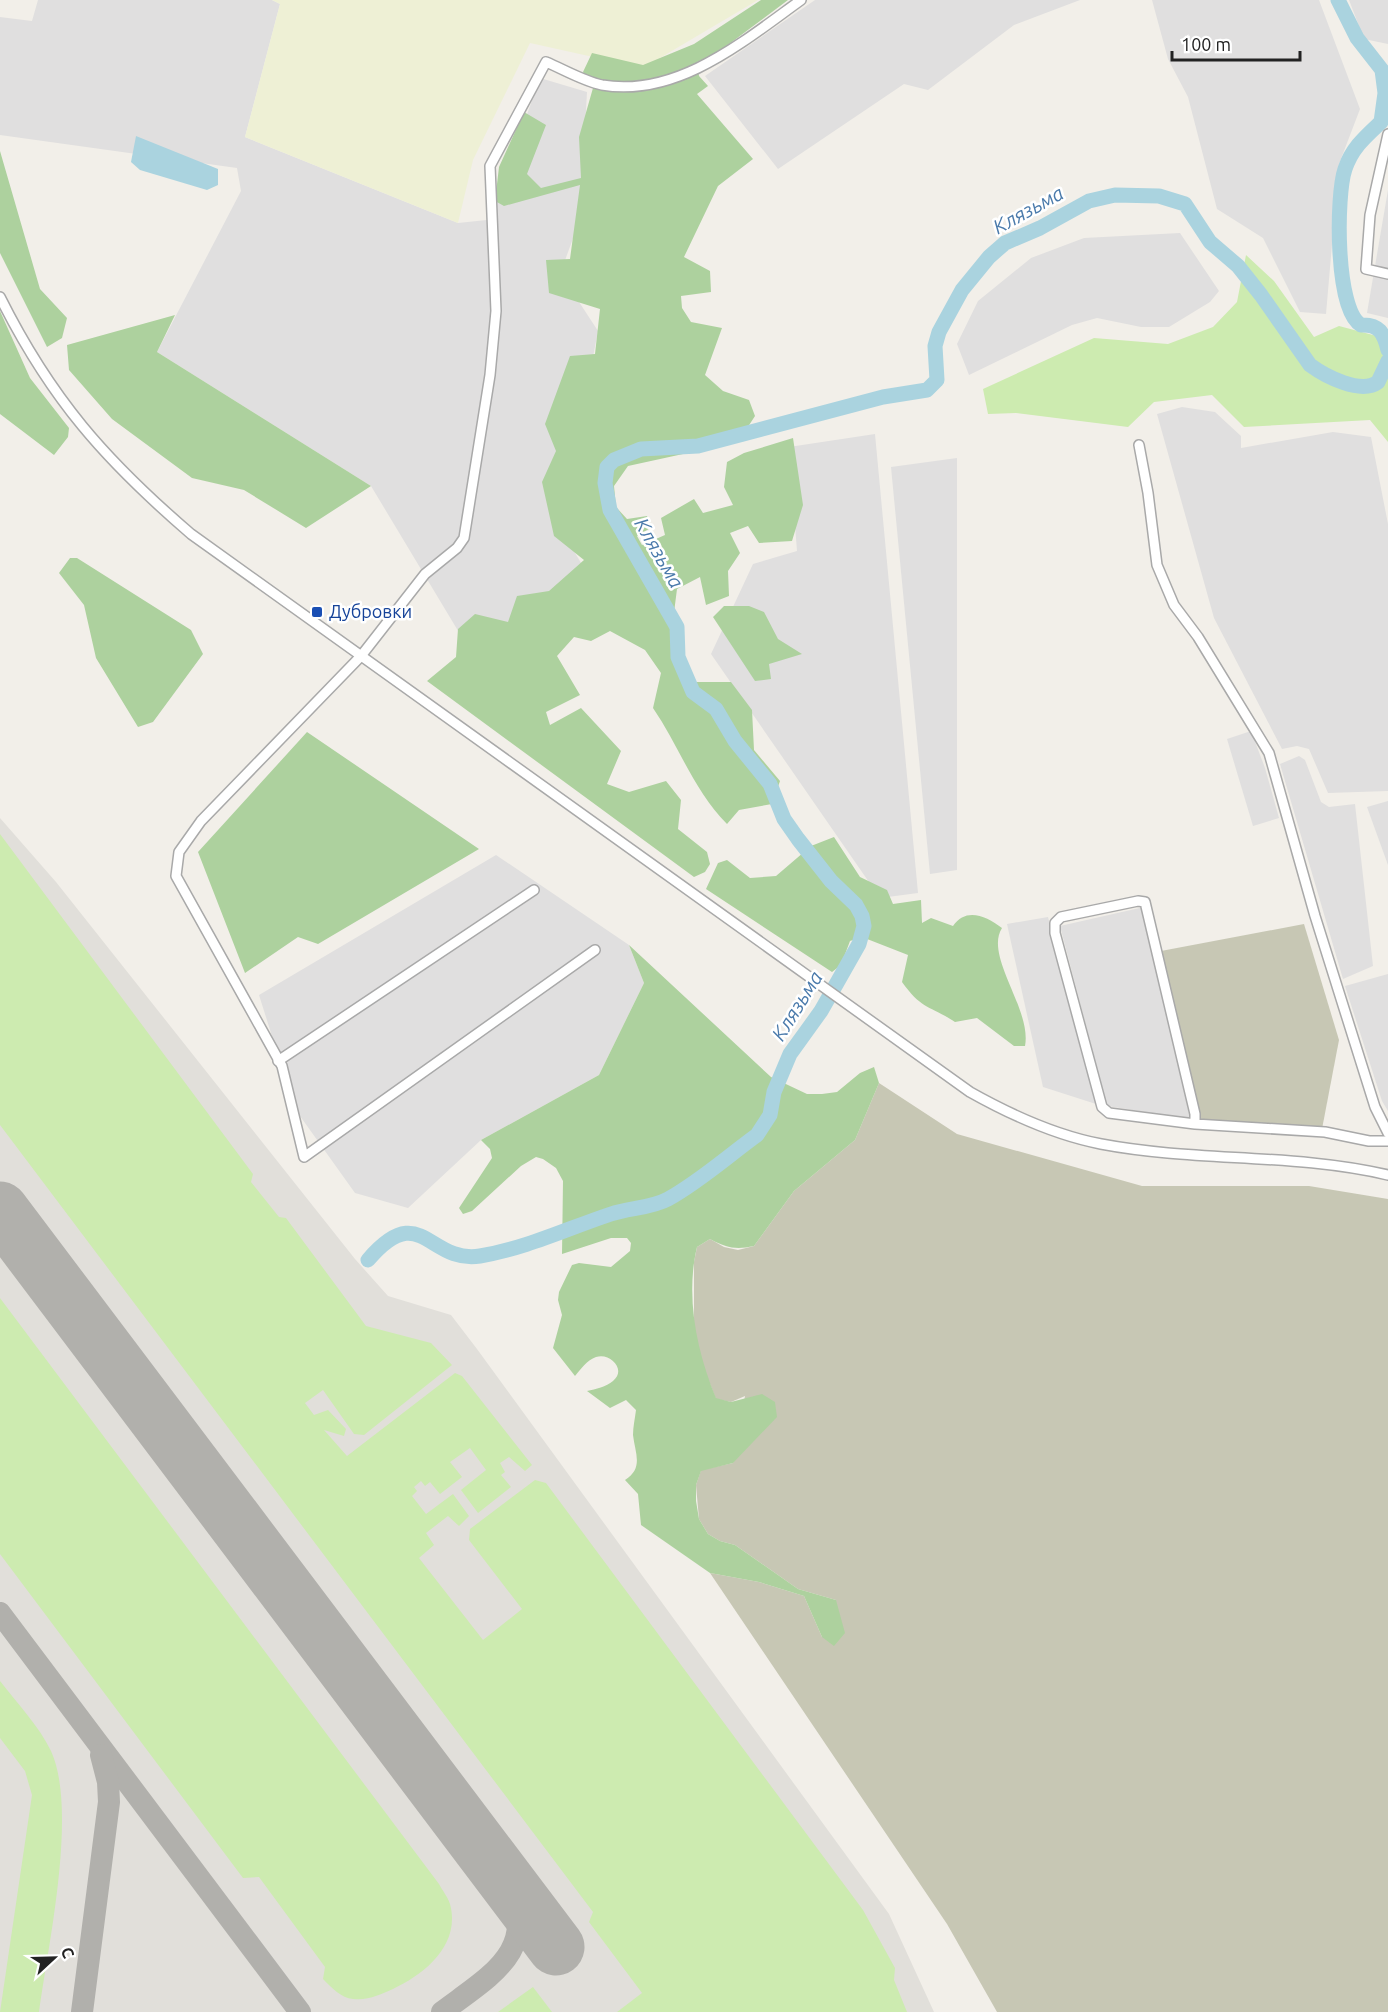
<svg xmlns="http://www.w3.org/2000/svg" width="1388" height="2012" viewBox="0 0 1388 2012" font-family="Ubuntu,sans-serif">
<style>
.residential{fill:#e0dfdf}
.airport{fill:#e1dfda}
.construction{fill:#c7c7b4}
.farmland{fill:#eef0d5}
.grass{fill:#cdebb0}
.forest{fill:#add19e}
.water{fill:#aad3df}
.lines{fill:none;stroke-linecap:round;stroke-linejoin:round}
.river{stroke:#aad3df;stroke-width:15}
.taxiway{stroke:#b1b0ac;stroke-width:22}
.runway{stroke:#b1b0ac;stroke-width:57}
.street-casing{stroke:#a9a9a9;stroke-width:12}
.street{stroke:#fff;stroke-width:9}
.transit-dot{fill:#1a4fb4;stroke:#fff;stroke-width:2}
.labels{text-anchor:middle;stroke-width:5;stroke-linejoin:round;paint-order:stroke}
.transit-label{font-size:18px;fill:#164399;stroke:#fff;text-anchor:start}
.water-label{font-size:20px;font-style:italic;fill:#4a7aab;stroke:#fff}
</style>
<rect width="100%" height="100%" fill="#f2efe9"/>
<g class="residential">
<path d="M38,0H272L280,4L245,137L458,223L496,219L495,204L540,78L587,92L580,219L559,277L568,285L598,331L560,528L601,596L478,664L371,486L157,352L241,191L237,168L0,135V17L32,21Z"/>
<path d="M815,0H1080L1014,25L928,90L904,84L778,169L705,76Z"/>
<path d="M1152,0H1319L1360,109L1339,164L1326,314L1300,312L1263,238L1217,209L1188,97L1168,59Z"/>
<path d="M1349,0H1388V44L1364,39Z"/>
<path d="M1388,190V318L1367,313Z"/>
<path d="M1180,233L1219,291L1210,302L1169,327H1141L1097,318L1072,325L969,375L957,344L978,301L1031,258L1084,238Z"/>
<path d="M1182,407L1215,412L1241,436V448L1333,432L1371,437L1388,524V791L1328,793L1309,749L1297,746L1282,749L1214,618L1157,414Z"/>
<path d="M875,434L918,893L880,898L711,654L753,564L797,551L789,447Z"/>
<path d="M957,458V870L930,874L891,467Z"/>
<path d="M1251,731L1265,768L1279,818L1253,826L1227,739Z"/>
<path d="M1299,756L1305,760L1321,802L1329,807L1355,804L1373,966L1343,979L1280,764Z"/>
<path d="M1388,801V865L1367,807Z"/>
<path d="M496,855L629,945L644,983L599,1075L481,1140L408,1208L355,1193L295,1109L259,995Z"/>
<path d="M1144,907L1190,1119L1107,1106L1060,926Z"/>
<path d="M1048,917L1096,1104L1043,1087L1007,924Z"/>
<path d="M1388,974V1111L1382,1101L1345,986Z"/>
</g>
<path class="airport" d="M0,818L56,882L355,1259L388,1296L451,1315L477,1349L889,1914L934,2012H0Z"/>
<g class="construction">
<path d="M1304,924L1339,1040L1322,1129L1201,1121L1161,951Z"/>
<path d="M879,1083L957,1134L1142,1186H1309L1388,1199V2012H997L947,1924L710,1573L759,1582L804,1596L822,1637L836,1600L798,1589L735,1545L720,1541L708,1534L699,1519L696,1485L701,1470L733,1463L745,1396L731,1402L716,1399L702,1364L694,1328V1262L697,1247L710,1239L724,1247L738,1250L754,1246L794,1191L855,1140Z"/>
</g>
<path class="farmland" d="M272,0H758L643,68L530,43L473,160L458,223L245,137L280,4Z"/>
<g class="grass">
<path d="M1246,255L1274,281L1314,337L1339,326L1388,339V442L1370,420L1244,427L1212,395L1154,402L1128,427L1016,413L988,414L983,389L1094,338L1168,344L1213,327L1237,302Z"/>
<path d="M0,834L253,1174L251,1182L279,1217L286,1218L366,1326L431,1343L452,1365L364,1435L354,1434L323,1390L305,1403L314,1415L328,1410L346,1429L344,1436L324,1430L347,1456L455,1373L462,1376L532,1465L525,1471L509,1457L500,1463L505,1472L501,1475L511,1487L478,1513L461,1490L486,1470L470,1448L450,1462L462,1477L440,1494L430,1482L425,1486L421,1481L414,1487L417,1491L412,1496L426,1514L453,1494L469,1516L459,1526L448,1516L426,1533L434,1545L419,1558L483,1640L522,1609L469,1540L470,1529L535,1480L546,1483L863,1910L895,1968L894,1980L907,2012H617L642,1993L589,1922L593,1912L0,1125Z"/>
<path d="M0,1298L439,1884C442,1890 448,1897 450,1904C461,1945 425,1974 393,1989C381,1994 368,2001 353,1999C341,1998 332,1988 323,1979L325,1967L259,1877L243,1878L0,1554Z"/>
<path d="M0,1681C17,1703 39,1726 51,1751C78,1810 48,1946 39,2012H0L32,1795L25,1771L0,1738Z"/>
<path d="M533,1987L552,2012H498Z"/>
</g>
<g class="forest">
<path d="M761,0H788L717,53L697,62L699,76L708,86L697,94L753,159L718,186L684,257L710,271L711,292L681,296L682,308L691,322L722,328L705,375L723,391L749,400L755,416L738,442L628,466L614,486L616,507L627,519L647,516L652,527L637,536L642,545L665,535L661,518L694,499L703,513L733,505L724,487L727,462L744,453L793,438L803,505L792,541L759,543L748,526L730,533L740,553L728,571L729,596L706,605L700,577L677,589L671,636L694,682H731L752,710L754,750L780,781L772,804L739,810L727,824C694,791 679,746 653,708L661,673L645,650L610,631L591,641L574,637L557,656L580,695L546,712L550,725L581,708L621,751L607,784L629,792L666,781L681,800L678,829L707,852L710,864L705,872L694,877L427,681L456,657L458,629L475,614L508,622L517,596L549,591L584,560L554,536L542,482L556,451L545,424L570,356L595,354L600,309L549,293L546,260L570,259L580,185L504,206L495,201L499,167L524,112L546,125L527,174L541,188L581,178L579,137L593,88L583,72L592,53L643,65L694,44Z"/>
<path d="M0,151L40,289L67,318L62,338L47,347L0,253Z"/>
<path d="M0,311L30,378L69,428L68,437L54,455L0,414Z"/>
<path d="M175,315L157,352L371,486L306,528L244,490L192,478L112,419L69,370L67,345Z"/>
<path d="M70,558H77L191,630L203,654L153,722L138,727L96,658L84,605L59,573Z"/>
<path d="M724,606H749L764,612L778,639L802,654L769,664L771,679L755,681L713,617Z"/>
<path d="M307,732L479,849L318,944L298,937L245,973L198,852Z"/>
<path d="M834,837L860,877L887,890L893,904L921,900L922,923L931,918L953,926C966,907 986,916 1002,928C984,956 1032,1009 1025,1046H1014L977,1018L955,1022C929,1005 922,1010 902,982L908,955L862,937L850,941L841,965L832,972L706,889L718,863L727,860L750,878L776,876L811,846Z"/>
<path d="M629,945L771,1077L807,1094H822L837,1092L860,1073L874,1067L879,1083L855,1140L794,1191L754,1246C736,1250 727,1248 710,1239L697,1247C685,1297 697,1352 716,1398L731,1402L762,1394L775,1402L777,1417L733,1463L701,1471L696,1485V1501L699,1519L708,1534L720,1541L735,1545L798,1589L836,1600L845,1633L834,1646L822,1637L804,1596L759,1582L710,1573L641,1525L638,1494L625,1480C644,1468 635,1453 633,1435C633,1427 635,1418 636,1410L626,1400L610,1408L587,1391C596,1389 606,1387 613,1381C627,1370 610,1352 596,1357C587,1360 581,1369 575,1376L553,1348L562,1315L558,1300L559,1292L572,1265L579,1263L611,1267L630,1251L631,1243L627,1238H611L562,1254L563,1181L556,1168L543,1159L536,1157L521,1166L472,1211L463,1214L459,1208L492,1158L490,1149L481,1140L599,1075L644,983Z"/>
</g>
<path class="water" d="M136,136L218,169V185L207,190L140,170L131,162Z"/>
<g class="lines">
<g class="river">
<path d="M1338,0L1357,38L1382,70L1385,93L1381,122C1365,137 1352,148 1345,169C1336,195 1335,310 1361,325C1379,324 1384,333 1388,350"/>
<path d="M368,1260C421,1198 428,1264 480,1256C527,1248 566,1229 611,1214C629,1208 652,1208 668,1199C699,1182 728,1156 757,1135L770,1115L774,1092L790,1054L821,1011L859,944L864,926L862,916L856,905L831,881L798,839L784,819L770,784L735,741L716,709L693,692L678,657L677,627L610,510L605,483L607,467L614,460L641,449L698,446L883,397L927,390L937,380L935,346L939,332L962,290L989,257L1005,243L1040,228L1089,201L1115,195L1159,196L1185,204L1210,242L1238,266L1261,295L1310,365C1325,376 1361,395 1378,382L1388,361"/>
</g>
<g class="taxiway">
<path d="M0,1613L300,2012"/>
<path d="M82,2012L109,1802L108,1782L101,1755"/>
<path d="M442,2012C491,1975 543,1949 505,1880"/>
</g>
<path class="runway" d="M0,1210L556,1947"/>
<g class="street-casing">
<g id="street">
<path d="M1388,134L1370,215L1366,269L1388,274"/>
<path d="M0,297C51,399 105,460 191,534L970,1092C1011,1115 1054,1135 1101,1144C1196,1162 1294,1153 1388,1175"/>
<path d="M1139,445L1148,493L1157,565L1174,605L1198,637L1269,753L1315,916L1375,1107L1388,1133"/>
<path d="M595,950L304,1157L282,1066L176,876L179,852L201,821L361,656L425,574L457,548L464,538L490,375L496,311L490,166L546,62C563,69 583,81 602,85C677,98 744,41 801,0"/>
<path d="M278,1061L534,890"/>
<path d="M1195,1124V1114L1145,902L1138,901L1061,917L1055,923V933L1102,1107L1109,1113L1195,1124L1325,1132L1369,1141H1388"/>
</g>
</g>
<use href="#street" class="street"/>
</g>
<rect class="transit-dot" x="311" y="606" width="12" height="12" rx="3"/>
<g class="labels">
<g class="transit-label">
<text x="329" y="618">Дубровки</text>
</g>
<g class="water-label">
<text transform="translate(1028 210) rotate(-29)" y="7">Клязьма</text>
<text transform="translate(659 553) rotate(60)" y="7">Клязьма</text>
<text transform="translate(797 1006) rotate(-58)" y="7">Клязьма</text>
</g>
</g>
<g transform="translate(54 1958) rotate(68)" stroke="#ffffff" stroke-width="4.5" paint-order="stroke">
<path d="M0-4.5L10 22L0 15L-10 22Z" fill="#222222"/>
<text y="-9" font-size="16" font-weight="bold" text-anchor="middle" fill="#222222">С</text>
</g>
<path d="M1172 51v9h128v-9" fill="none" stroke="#222222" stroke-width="3"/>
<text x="1181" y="51" font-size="18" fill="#222222" stroke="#ffffff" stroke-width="4.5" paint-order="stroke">100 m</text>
</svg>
